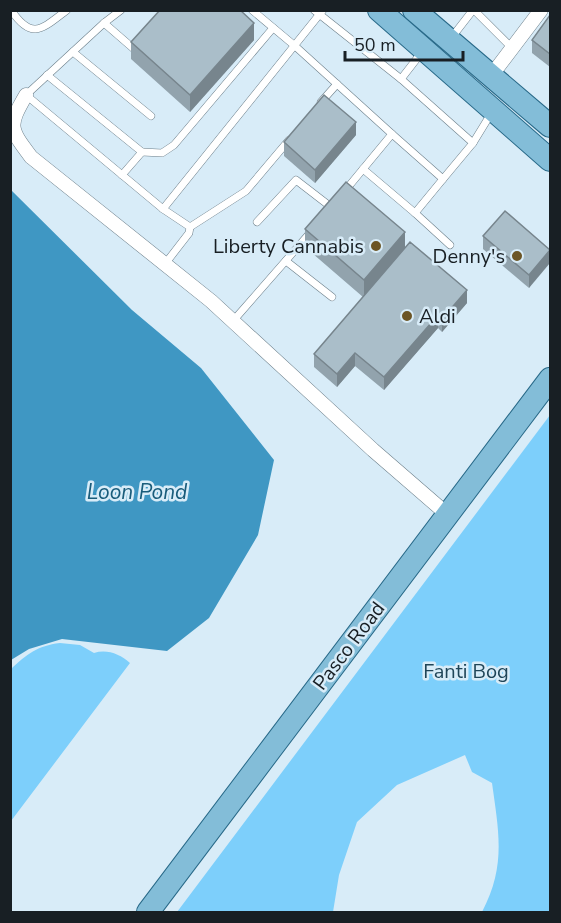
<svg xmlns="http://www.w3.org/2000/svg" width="561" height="923" font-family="'Nunito Sans',sans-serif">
<rect width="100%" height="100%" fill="#d8ecf8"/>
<g fill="#7dcffb">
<path d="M550 415V912H482C506 866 499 833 492 783L472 772 465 755 397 785 357 822 339 875 333 912H177Z"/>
<path d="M60 643 80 645 94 653C107 649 120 654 130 663L11 821V669C27 654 37 646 60 643Z"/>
</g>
<polygon fill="#3f97c3" points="10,189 132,310 201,368 274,460 258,535 209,618 167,651 62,639 29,649 11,660"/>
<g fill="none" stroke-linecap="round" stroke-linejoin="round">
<g stroke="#6c7f8a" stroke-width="8">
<g id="service">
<path d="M11 10C32 41 42 29 67 10"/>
<polyline points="121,10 104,23 26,95 163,209 323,10"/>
<polyline points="252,10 295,46 392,134"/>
<polyline points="314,10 401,79"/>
<polyline points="474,10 512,48"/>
<polyline points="104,23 134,49"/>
<polyline points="452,37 473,10"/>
<polyline points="73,52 151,116"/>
<polyline points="47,75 142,152 122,175"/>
<polyline points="321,102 337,84"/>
<polyline points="473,143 492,112"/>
<polyline points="142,152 162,153 174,145 273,28"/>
<polyline points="363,169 415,213"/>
<polyline points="443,179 415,213 450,245"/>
<polyline points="344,192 392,134 443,179 473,143 401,79 422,52"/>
<polyline points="163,209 190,227 189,233 165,264"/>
<polyline points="257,222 296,180 331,207"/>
<polyline points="190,227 246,191 289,140"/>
<polyline points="286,261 332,297"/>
<polyline points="233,321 310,233"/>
</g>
</g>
<g stroke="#6c7f8a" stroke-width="15">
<g id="minor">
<polyline points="491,76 541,10"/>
<path d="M26 95C8 126 9 128 31 157L211 301 373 450 448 515"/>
</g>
</g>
<g stroke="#286988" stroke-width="24">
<g id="primary">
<polyline points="379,10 550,160"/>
<polyline points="414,10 550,126"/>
<polyline points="148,912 550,379"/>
</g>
</g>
<use href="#service" stroke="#fff" stroke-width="7"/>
<use href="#minor" stroke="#fff" stroke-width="14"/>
<use href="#primary" stroke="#83bdd8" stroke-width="22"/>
</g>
<g fill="#92a3ad">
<polygon points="550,15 550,67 532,53 532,40"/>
<polygon points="254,40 190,112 131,59 131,42"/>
<polygon points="356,135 315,183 284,156 284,142"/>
<polygon points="305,229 405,249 467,303 442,332 438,328 384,390 355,366 337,387 314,367 314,354 363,297 305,247"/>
<polygon points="483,236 550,250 529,288 483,249"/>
</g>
<g fill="#77858d">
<polygon points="254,23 254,40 190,112 190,95"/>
<polygon points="356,122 356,135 315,183 315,170"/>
<polygon points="405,232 405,249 364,297 364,280"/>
<polygon points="550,250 550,263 529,288 529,275"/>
<polygon points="467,290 467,303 442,332 442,319"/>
<polygon points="438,315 438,328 384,390 384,377"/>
<polygon points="355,353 355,366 337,387 337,374"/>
</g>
<g fill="#aabec9" stroke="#77858d" stroke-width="1.5">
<polygon points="160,10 240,10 254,23 190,95 131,42"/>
<polygon points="550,15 550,54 532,40"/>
<polygon points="324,95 356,122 315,170 284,142"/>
<polygon points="346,182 405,232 364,280 305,229"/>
<polygon points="505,211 550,250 529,275 483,236"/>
<polygon points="410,242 467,290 442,319 438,315 384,377 355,353 337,374 314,354"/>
</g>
<g fill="#6c5525" stroke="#d8ecf8" stroke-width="2">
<circle cx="376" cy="246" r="6"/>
<circle cx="517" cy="256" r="6"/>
<circle cx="407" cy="316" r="6"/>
</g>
<g text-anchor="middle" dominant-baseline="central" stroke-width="5" stroke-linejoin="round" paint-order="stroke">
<g font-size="20" fill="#181f24" stroke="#d8ecf8" text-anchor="end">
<text x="364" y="246">Liberty Cannabis</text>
<text x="505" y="256">Denny's</text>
<text x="419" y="316" text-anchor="start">Aldi</text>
</g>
<g font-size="20" fill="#181f24" stroke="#d8ecf8">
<text transform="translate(349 646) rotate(-53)">Pasco Road</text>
</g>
<g font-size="20" fill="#1f4558" stroke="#d8ecf8">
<text x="466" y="671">Fanti Bog</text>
</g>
<g font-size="21" font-style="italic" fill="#195c7b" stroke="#d8ecf8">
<text x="137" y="492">Loon Pond</text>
</g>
</g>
<rect width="561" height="923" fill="none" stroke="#181f24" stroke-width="24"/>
<path d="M345 51v9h118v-9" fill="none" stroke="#181f24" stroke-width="3"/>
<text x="354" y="51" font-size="18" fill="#181f24" stroke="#d8ecf8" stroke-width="4.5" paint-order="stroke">50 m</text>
</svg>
